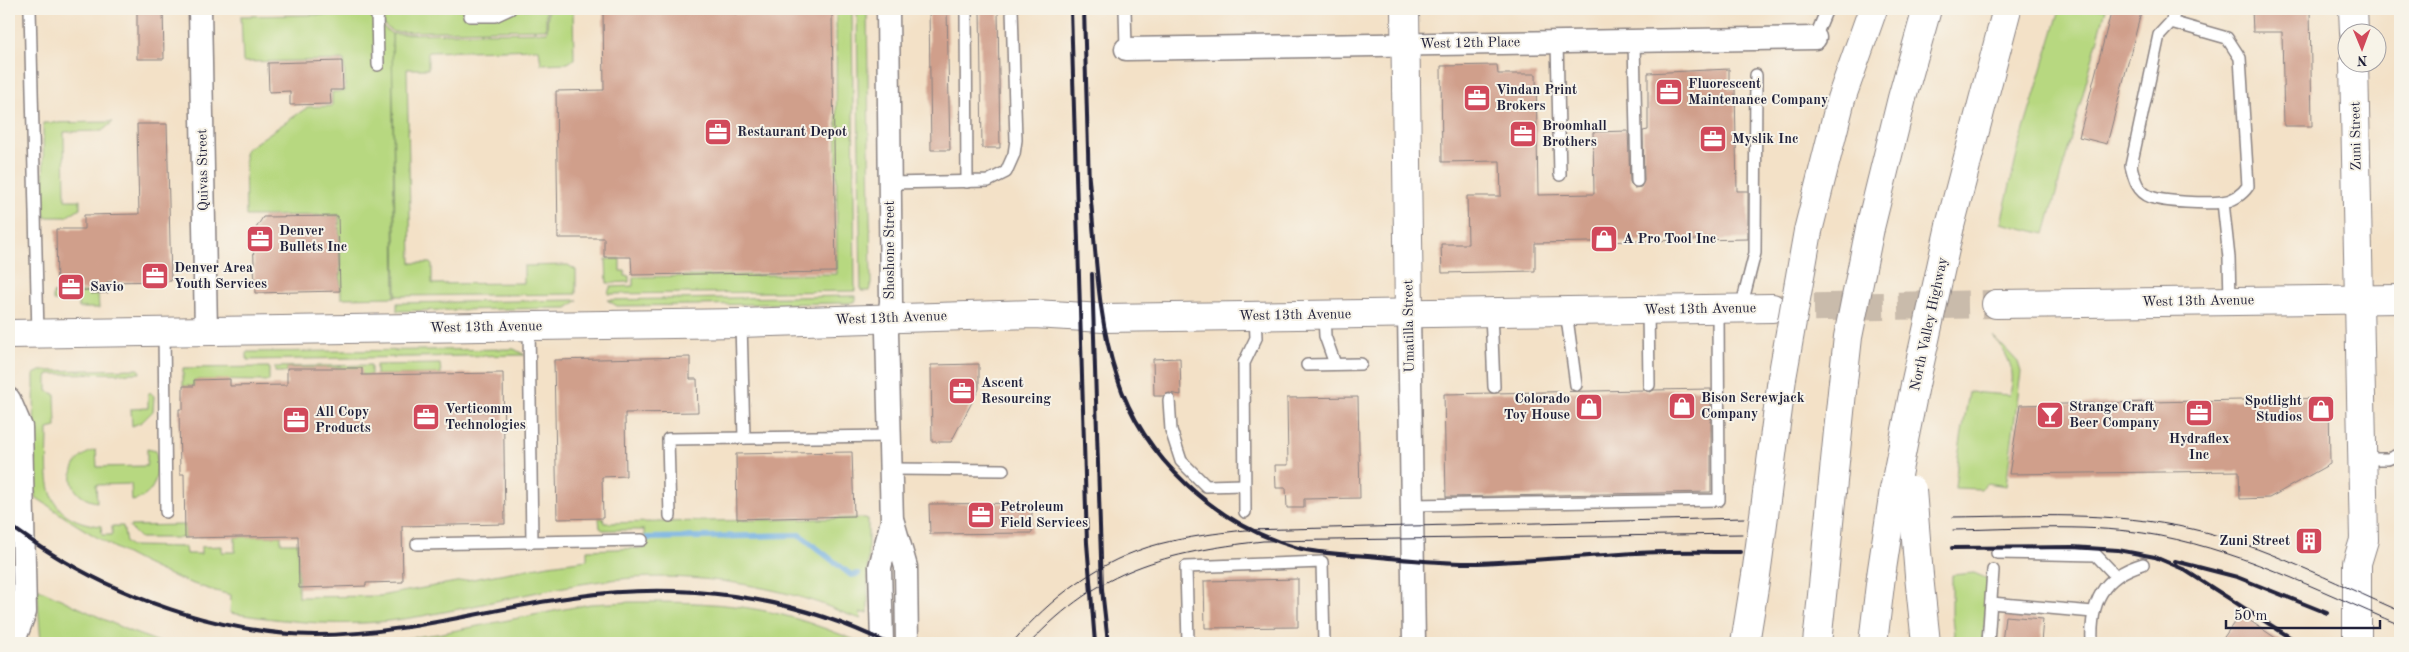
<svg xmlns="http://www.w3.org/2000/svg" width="2409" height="652" font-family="'Old Standard TT',serif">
<rect width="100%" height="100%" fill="#f7f3e8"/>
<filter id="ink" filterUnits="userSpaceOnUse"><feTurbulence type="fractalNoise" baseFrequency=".02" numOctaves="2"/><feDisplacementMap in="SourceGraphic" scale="10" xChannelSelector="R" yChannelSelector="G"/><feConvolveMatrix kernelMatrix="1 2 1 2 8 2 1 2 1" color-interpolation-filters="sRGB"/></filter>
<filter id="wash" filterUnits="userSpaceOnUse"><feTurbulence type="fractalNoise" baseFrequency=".0096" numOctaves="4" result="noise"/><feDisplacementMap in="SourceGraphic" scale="20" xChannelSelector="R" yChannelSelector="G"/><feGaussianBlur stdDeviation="1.12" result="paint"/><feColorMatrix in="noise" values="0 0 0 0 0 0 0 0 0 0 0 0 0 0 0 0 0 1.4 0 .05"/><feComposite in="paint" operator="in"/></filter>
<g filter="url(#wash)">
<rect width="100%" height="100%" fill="#f3e1c7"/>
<g fill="#b7d880" stroke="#6c7d5e">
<polygon points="384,9 546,9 546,29 393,32 384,25"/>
<polygon points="548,9 573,9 574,59 568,63 541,64 539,49 428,52 428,69 407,69 411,263 430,263 432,265 432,284 524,283 524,266 568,265 576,270 576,294 396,296 392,34 547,32"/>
<polygon points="836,9 852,9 855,291 608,294 610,287 633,286 633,277 837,274"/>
<polygon points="857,9 867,9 871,283 869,291 861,291"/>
<polygon points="2060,9 2106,9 2045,234 2001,223 2019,146"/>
<polygon points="366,14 392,34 395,297 341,298 339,215 246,216 245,150 308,107 332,106 332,92 345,91 344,60 243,62 241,16"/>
<polygon points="113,122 102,131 64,132 65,200 80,200 80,208 66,217 44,217 43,123"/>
<polygon points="606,259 620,259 620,271 625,271 625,276 629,276 629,282 607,283"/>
<polygon points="89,292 90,294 98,294 99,308 79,308 78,301 53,301 53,293"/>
<polygon points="856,296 856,301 849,303 617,306 607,300"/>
<polygon points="578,300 567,308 397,311 397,303"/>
<path d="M1993 336 2018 362 2021 372 2006 486 1987 483 1981 489 1955 488 1958 456 1969 392 2009 395C2018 371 2007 354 1993 336Z"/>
<polygon points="514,349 525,355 247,360 247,352"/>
<polygon points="440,364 441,374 376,375 376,365"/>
<polygon points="371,365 371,375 362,375 361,368 287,368 287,372 275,372 275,367"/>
<polygon points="269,367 269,381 194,380 194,386 183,386 183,368"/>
<path d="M139 369 140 373 49 374 47 377V391L55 394 56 427 48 429C48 476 38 519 101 526L102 535H112V526H123L126 542 131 546 185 547 186 554H201V547L222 546V552H235V537L281 536V543H298V597L380 596 549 565 587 560V550L645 548 644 530H603L600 528 599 518H603L604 523 865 518 868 519V613H860L861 619C847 615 835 609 822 604 772 587 718 578 665 577 571 576 481 610 388 621 335 627 283 621 230 613L231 595C175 582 126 556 77 525 63 517 50 506 35 497L34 374 40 371Z"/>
<polygon points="150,392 154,396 153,411 142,422 132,426 131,409 148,408 148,394"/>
<path d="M147 449 156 451C160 472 156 497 132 501L131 484 96 485 97 502C63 497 64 458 96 450L97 467 147 466Z"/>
<polygon points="185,525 185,538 140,538 130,528 130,526"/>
<polygon points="1974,573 1988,579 1983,643 1955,643 1952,617 1952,575"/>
<polygon points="37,588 129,631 162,643 41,643"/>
<path d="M631 602C684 602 738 602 790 617 815 624 839 634 863 643H374L437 634 590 604Z"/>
</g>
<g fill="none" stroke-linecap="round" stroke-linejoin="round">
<polyline stroke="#6dade0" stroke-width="6" points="647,538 800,535 851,575 858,574"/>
</g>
<g id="blocks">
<g fill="#d09f8b">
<polygon points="137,9 163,9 164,59 137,59"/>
<polygon points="603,9 735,9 735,14 832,13 836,272 632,275 631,257 604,257 604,238 558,238 556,91 604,90"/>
<polygon points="929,9 947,9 950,150 931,150"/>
<polygon points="980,9 998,9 1000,148 982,148"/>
<polygon points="2112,9 2142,9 2107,144 2079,137"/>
<polygon points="2252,9 2310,9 2312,126 2284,126 2282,32 2253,32"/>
<polygon points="342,61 343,90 330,90 331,104 290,105 290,91 269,92 268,63"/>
<polygon points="1497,65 1498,74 1536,74 1538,195 1594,194 1593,132 1628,131 1630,182 1634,188 1641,187 1644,181 1643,131 1648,130 1648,73 1729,69 1729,89 1735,89 1737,191 1748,191 1748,239 1535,243 1535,271 1442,273 1441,244 1468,244 1467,196 1501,196 1500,161 1442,162 1441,66"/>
<polygon points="137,124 167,124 171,281 107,282 108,293 91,294 91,290 57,291 56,229 84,229 84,215 139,214"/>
<polygon points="338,216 340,291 255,293 253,233 263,217"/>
<polygon points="690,357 690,379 697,379 698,412 625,413 626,476 602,477 603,518 557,519 554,360"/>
<polygon points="1180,358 1181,395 1169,393 1163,396 1154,396 1153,359"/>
<polygon points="979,364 979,389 951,442 932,442 931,365"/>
<polygon points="287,368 362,368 362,375 503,373 505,524 402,526 403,582 366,583 366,586 299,588 298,536 185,538 184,474 180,474 179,409 183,409 183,386 194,386 194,380 230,379 230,386 287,385"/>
<polygon points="1711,389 1711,492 1446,497 1444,394 1644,390 1650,392 1654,390"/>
<polygon points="1358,397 1360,498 1304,499 1304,508 1287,508 1286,488 1276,488 1275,465 1288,465 1287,398"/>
<polygon points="2329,398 2330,464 2269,498 2240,499 2239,471 2009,474 2020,405"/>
<polygon points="852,452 854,516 737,519 736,454"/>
<polygon points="1032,503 1032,533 930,534 929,504"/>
<polygon points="1298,579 1298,627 1205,628 1204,581"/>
<polygon points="2240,614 2283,643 2220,643"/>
<polygon points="2005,616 2043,619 2041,643 2002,643"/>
</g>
</g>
</g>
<g filter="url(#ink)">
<use href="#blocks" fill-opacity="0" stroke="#8a8281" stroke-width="1"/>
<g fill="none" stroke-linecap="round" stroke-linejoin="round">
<polyline stroke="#c9bbab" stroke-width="28" stroke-dasharray="28 14" stroke-linecap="butt" points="1772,308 1996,304"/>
<g stroke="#8a8281" stroke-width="14">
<g id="service">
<polyline points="30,9 38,334"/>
<polyline points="377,9 378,65"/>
<polyline points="966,9 967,182"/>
<polyline points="1125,9 1126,49"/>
<polyline points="470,16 495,16 510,9"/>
<path d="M2171 22 2227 38 2240 58 2248 186C2242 195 2232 201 2222 202 2208 204 2163 202 2151 197 2137 192 2134 178 2131 166L2159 35 2171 22 2176 9"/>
<polyline points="1815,38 1827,9"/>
<polyline points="1634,41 1637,181"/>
<polyline points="1557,42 1560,175"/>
<polyline points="890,183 988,181 1006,172 1014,154 1016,140 1012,9"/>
<polyline points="2223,202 2229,258 2230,301"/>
<polyline points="1741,308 1755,253 1756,75"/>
<polyline points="1648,310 1649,385"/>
<polyline points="1566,311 1576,385"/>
<polyline points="1491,312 1494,387"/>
<polyline points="1324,315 1325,336 1335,364"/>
<polyline points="741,323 744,438"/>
<polyline points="529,326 532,542"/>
<polyline points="164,332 166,512"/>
<polyline points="1307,365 1361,364"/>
<polyline points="1169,400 1171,430 1181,461 1206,486 1244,485"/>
<polyline points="2362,459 2388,459 2400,454"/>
<polyline points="892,469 1003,470"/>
<polyline points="1412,505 1719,500 1718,309"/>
<polyline points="1245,512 1244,363 1256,338 1255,315"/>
<polyline points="670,516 668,439 891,436"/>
<polyline points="417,544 642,540"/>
<polyline points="1997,553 2096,555 2116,576"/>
<polyline points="1991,603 2093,612"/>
<polyline points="1188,643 1186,567 1322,562 1324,643"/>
<polyline points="1988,643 1993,570"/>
<path d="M2092 643C2090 603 2102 576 2143 564"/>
</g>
</g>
<g stroke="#8a8281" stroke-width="25">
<g id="minor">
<polyline points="200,9 206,331"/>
<polyline points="1126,49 1815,38"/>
<polyline points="1409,313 1414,643"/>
<polyline points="9,399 21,427 25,612 13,643"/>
<polyline points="893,522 906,567 907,643"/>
<polyline points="882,643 880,567 892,521 887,333 891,302 888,9"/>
</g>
</g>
<g stroke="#8a8281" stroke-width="30">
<g id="tertiary">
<polyline points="1405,9 1409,313"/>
<polyline points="2353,9 2354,32"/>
<polyline points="2354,62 2364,540 2357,563 2357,643"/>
<polyline points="1996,304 2400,299"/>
<polyline points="9,334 741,323 1034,314 1103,318 1772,308"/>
</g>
</g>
<g stroke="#8a8281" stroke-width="30">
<g id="motorway">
<polyline points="1950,226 2007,9"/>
<polyline points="1870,228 1902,98 1927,9"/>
<polyline points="1808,231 1841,99 1873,9"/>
<polyline points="1894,490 1915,385"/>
<polyline points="1832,491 1843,382"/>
<polyline points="1767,493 1782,378"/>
<polyline points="1919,576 1926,643"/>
<polyline points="1745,643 1756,575"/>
<polyline points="1817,643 1824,576"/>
<polyline points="1873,643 1881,576"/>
</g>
</g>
<use href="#service" stroke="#fff" stroke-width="11"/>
<use href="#minor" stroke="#fff" stroke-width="22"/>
<use href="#tertiary" stroke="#fff" stroke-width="28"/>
<use href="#motorway" stroke="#fff" stroke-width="28"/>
<g stroke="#22223b" stroke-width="1">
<path d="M1953 517C2033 516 2113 511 2192 529 2260 544 2335 583 2400 611"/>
<path d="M1953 530C2015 529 2081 524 2143 533 2234 547 2316 589 2400 625"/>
<path d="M1012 643C1050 598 1101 559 1159 544 1187 537 1217 533 1246 530L1744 518"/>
<path d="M1030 643C1100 568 1165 553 1263 541L1742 534"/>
</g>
<g stroke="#22223b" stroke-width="4">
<polyline points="1071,9 1087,543 1095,643"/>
<polyline points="1084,9 1089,186"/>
<path d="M1089 180C1096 245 1096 315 1117 377 1143 458 1216 525 1298 548 1323 555 1352 554 1379 557 1411 560 1445 564 1478 563 1531 561 1583 556 1636 553 1671 551 1706 552 1740 552"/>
<polyline points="1092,274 1102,589 1108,643"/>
<path d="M9 525C26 537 44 550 62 560 137 604 228 634 315 635 404 635 487 609 573 597 680 581 790 595 887 643"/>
<polyline points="1952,548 2072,547 2118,550 2155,557 2183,569 2299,643"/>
<polyline points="2175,561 2237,577 2327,613"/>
</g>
<g stroke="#8a8281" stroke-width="30" stroke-linecap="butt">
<g id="motorway-bridge">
<polyline points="1782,378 1808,231"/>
<polyline points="1843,382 1848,337 1870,228"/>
<polyline points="1915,385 1950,226"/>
<polyline points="1912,490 1919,576"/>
<polyline points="1756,575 1767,493"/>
<polyline points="1824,576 1832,491"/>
<polyline points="1881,576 1894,490"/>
</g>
</g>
<use href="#motorway-bridge" stroke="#fff" stroke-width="28"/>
</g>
</g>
<defs>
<g id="office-square" transform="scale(1.4375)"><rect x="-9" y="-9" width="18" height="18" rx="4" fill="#d1495b" stroke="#f7f3e8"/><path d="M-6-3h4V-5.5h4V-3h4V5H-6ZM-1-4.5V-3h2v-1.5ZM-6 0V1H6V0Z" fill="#fff"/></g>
<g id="shop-square" transform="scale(1.4375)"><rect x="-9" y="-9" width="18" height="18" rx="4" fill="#d1495b" stroke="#f7f3e8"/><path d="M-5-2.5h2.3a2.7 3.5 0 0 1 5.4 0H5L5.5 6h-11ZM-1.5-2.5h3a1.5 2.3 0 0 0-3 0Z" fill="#fff"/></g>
<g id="bar-square" transform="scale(1.4375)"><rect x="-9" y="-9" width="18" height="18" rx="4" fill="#d1495b" stroke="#f7f3e8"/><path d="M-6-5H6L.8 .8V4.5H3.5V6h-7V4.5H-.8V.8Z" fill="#fff"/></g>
<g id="building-square" transform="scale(1.4375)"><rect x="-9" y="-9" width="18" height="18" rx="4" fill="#d1495b" stroke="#f7f3e8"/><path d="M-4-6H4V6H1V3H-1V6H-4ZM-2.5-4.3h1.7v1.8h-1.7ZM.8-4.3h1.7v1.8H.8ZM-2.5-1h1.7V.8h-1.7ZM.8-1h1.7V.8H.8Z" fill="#fff"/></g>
</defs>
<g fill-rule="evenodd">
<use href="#office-square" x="1669" y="92"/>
<use href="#office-square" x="1477" y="98"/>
<use href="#office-square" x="718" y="132"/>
<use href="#office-square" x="1523" y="134"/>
<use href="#office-square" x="1713" y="139"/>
<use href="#office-square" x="260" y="239"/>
<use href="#shop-square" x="1604" y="239"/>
<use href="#office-square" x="155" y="276"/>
<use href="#office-square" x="71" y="287"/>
<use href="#office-square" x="962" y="391"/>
<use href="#shop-square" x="1682" y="406"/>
<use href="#shop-square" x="1589" y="407"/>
<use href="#shop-square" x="2321" y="409"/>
<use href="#office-square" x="2199" y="413"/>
<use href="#bar-square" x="2050" y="415"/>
<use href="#office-square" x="426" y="417"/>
<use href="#office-square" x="296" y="420"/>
<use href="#office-square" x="981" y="515"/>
<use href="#building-square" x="2309" y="541"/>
</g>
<g text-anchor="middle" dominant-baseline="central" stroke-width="4" stroke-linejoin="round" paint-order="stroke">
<g font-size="14" fill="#22223b" stroke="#f7f3e8">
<text transform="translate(1470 43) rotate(-1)">West 12th Place</text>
<text transform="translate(2356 136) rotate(-91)">Zuni Street</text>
<text transform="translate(203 170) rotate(-91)">Quivas Street</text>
<text transform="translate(890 250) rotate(-90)">Shoshone Street</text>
<text transform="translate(2198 301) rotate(-1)">West 13th Avenue</text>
<text transform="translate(1700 309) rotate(-1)">West 13th Avenue</text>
<text transform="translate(1295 315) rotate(-1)">West 13th Avenue</text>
<text transform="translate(891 318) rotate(-2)">West 13th Avenue</text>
<text transform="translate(1929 324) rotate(-78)">North Valley Highway</text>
<text transform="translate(1409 326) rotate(-91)">Umatilla Street</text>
<text transform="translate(486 327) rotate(-1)">West 13th Avenue</text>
</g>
<g font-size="14" font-weight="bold" fill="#22223b" stroke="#f7f3e8" text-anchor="start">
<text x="1688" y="84">Fluorescent<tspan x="1688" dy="16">Maintenance Company</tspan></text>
<text x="1496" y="90">Vindan Print<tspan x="1496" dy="16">Brokers</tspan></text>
<text x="1542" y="126">Broomhall<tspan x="1542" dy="16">Brothers</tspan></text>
<text x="737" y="132">Restaurant Depot</text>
<text x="1732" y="139">Myslik Inc</text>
<text x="279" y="231">Denver<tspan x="279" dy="16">Bullets Inc</tspan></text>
<text x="1623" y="239">A Pro Tool Inc</text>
<text x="174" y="268">Denver Area<tspan x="174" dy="16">Youth Services</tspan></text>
<text x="90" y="287">Savio</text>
<text x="981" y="383">Ascent<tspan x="981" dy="16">Resourcing</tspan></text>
<text x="1701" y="398">Bison Screwjack<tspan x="1701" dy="16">Company</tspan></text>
<text x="1570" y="399" text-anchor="end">Colorado<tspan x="1570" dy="16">Toy House</tspan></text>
<text x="2302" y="401" text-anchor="end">Spotlight<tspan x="2302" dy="16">Studios</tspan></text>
<text x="2069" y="407">Strange Craft<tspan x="2069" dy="16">Beer Company</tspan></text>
<text x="445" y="409">Verticomm<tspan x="445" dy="16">Technologies</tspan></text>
<text x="315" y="412">All Copy<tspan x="315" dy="16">Products</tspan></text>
<text x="2199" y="439" text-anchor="middle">Hydraflex<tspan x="2199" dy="16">Inc</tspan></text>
<text x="1000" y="507">Petroleum<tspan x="1000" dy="16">Field Services</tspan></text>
<text x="2290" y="541" text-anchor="end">Zuni Street</text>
</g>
</g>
<rect width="2409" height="652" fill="none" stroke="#f7f3e8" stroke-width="30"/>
<g transform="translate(2362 48) rotate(179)"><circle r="24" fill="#f7f3e8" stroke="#a29fa3"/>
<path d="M0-4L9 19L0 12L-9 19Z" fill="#d1495b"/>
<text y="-8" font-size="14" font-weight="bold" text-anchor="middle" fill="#22223b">N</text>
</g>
<path d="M2226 620v8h154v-8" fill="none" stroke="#22223b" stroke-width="2.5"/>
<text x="2234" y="620" font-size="15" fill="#22223b" stroke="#f7f3e8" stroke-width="4" paint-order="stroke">50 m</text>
</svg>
